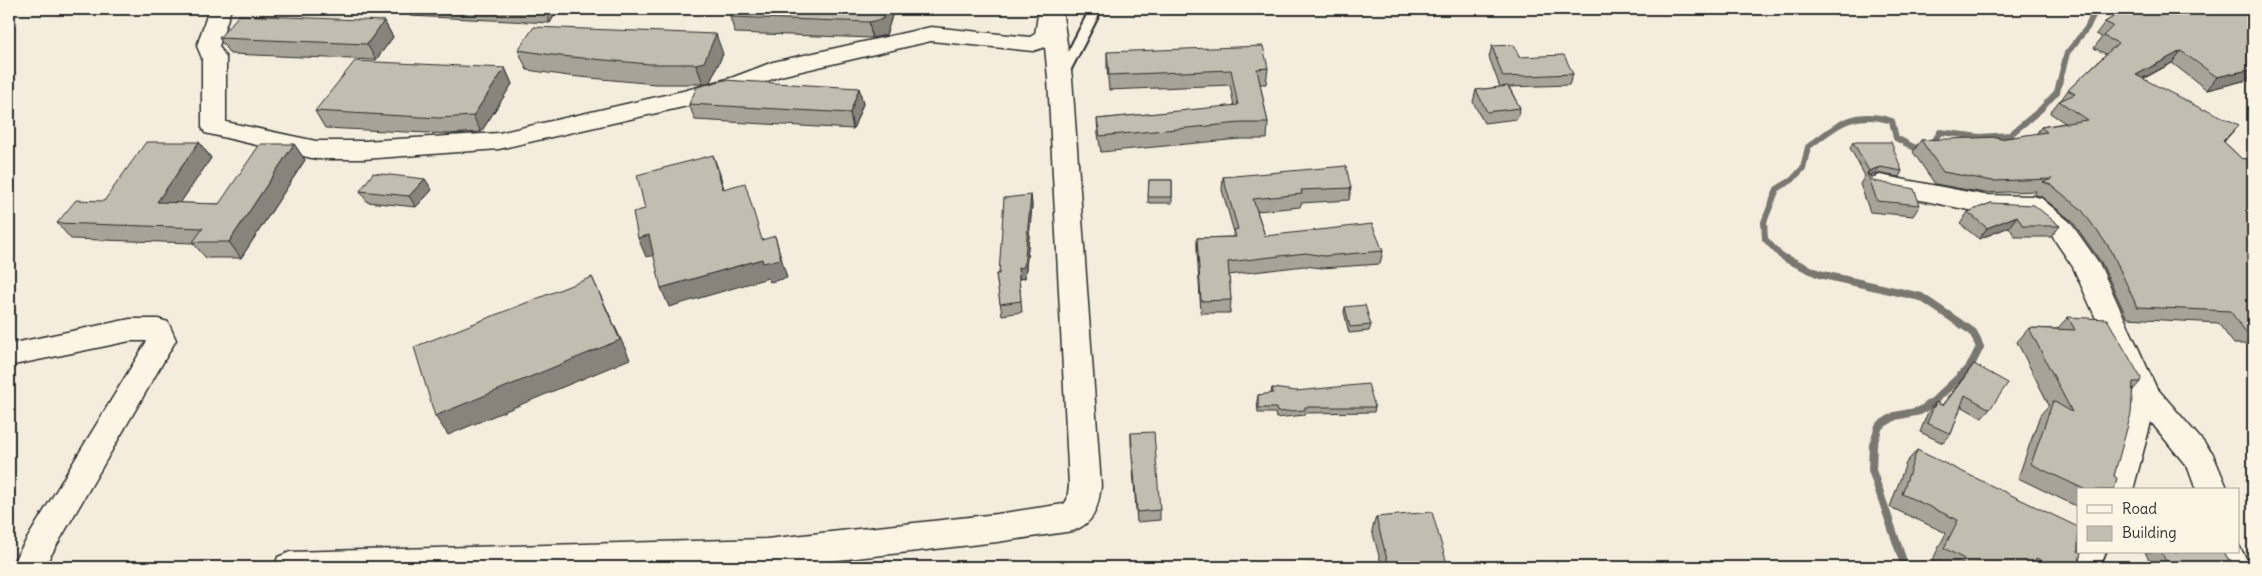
<svg xmlns="http://www.w3.org/2000/svg" width="2262" height="576" font-family="Delius,sans-serif">
<rect width="100%" height="100%" fill="#f4edde"/>
<filter id="ink" filterUnits="userSpaceOnUse"><feTurbulence type="fractalNoise" baseFrequency=".02" numOctaves="2"/><feDisplacementMap in="SourceGraphic" scale="10" xChannelSelector="R" yChannelSelector="G"/><feConvolveMatrix kernelMatrix="1 2 1 2 8 2 1 2 1" color-interpolation-filters="sRGB"/></filter>
<g filter="url(#ink)">
<g fill="none" stroke-linecap="round" stroke-linejoin="round">
<path stroke="#7a7771" stroke-width="6" d="M1789 260 1781 256 1765 239 1764 222 1777 189 1792 180 1803 168 1808 147C1837 125 1854 109 1892 121L1896 138 1915 148 1935 140 1940 132 1980 137 2010 135 2040 110 2057 92 2067 53 2087 28 2096 9"/>
<polyline stroke="#7a7771" stroke-width="8" points="1787,259 1819,274 1921,297 1973,332 1980,347 1970,367 1934,401 1920,411 1895,416 1879,426 1873,445 1872,470 1905,567"/>
<g stroke="#2b2b2b" stroke-width="4">
<polygon id="service" points="1090,9 1102,9 1068,75 1062,79 1058,78 1056,75"/>
</g>
<g stroke="#2b2b2b" stroke-width="3">
<g id="minor">
<path d="M209 9H231L219 46 226 58V122L316 141H364L499 133 683 91 731 78 773 62 931 27 1030 37 1035 34 1039 9H1062L1072 78 1101 486C1098 507 1095 523 1073 531L997 542 777 567H274L278 557 290 552 766 539 997 514 1064 504 1067 500 1069 486 1048 78 1045 47 1033 51 931 41 780 76 747 89 683 107 499 149 364 159H316L205 133 202 127V58L197 46Z"/>
<polygon points="1880,175 1984,195 2032,196 2041,198 2070,222 2099,263 2156,387 2212,452 2228,490 2196,490 2188,468 2151,422 2133,490 2101,490 2129,393 2073,267 2052,236 2026,214 1984,213 1871,190 1867,184 1871,178"/>
<polygon points="130,319 158,319 168,322 176,340 44,567 10,567 147,341 130,341 9,366 9,344"/>
<polygon points="2078,542 2078,552 2106,552 2100,567 2068,567"/>
<polygon points="2238,544 2251,567 2217,567 2209,552 2238,552"/>
</g>
</g>
<use href="#service" fill="#fcf5e5" fill-rule="evenodd"/>
<use href="#minor" fill="#fcf5e5" fill-rule="evenodd"/>
</g>
<g fill="#a7a398" stroke="#2b2b2b">
<polygon points="406,9 558,9 550,23 410,16"/>
<polygon points="734,9 890,9 892,16 886,35 872,38 735,33 730,17"/>
<polygon points="2119,9 2253,9 2253,84 2247,80 2207,90 2172,63 2143,79 2228,137 2224,142 2242,159 2253,159 2253,344 2234,344 2218,323 2127,318 2101,262 2072,221 2042,197 2034,194 2036,191 1984,193 1935,184 1913,152 1921,140 1999,139 2036,134 2041,127 2065,123 2050,113 2059,101 2061,100 2068,90 2106,54 2094,48 2102,37 2096,34 2105,22 2117,15 2116,14"/>
<polygon points="384,21 393,37 376,60 230,54 219,38"/>
<polygon points="1492,46 1519,57 1573,74 1569,85 1509,87 1520,108 1517,119 1484,123 1473,102 1476,90 1500,87 1489,57"/>
<polygon points="518,50 723,54 710,82 703,84 656,84 569,76 527,70"/>
<polygon points="1107,52 1268,68 1266,84 1260,84 1268,123 1267,139 1240,139 1101,152 1098,134 1097,119 1234,106 1230,85 1109,90 1107,68"/>
<polygon points="505,68 512,84 481,132 448,134 325,128 315,111"/>
<polygon points="859,88 863,104 853,129 695,120 689,104"/>
<polygon points="199,142 211,158 180,203 219,204 294,144 305,160 241,258 206,258 193,243 71,239 57,223 104,201"/>
<polygon points="1853,142 1902,171 1899,177 1876,173 1869,176 1874,181 1920,205 1913,216 1870,212 1860,184 1865,176 1850,148"/>
<polygon points="1223,177 1351,188 1349,200 1301,203 1300,207 1257,211 1265,236 1383,251 1380,264 1322,268 1304,266 1229,275 1231,300 1230,313 1201,313 1197,251 1197,238 1233,237 1234,232 1222,190"/>
<polygon points="425,179 432,190 416,207 367,202 360,191"/>
<polygon points="1149,180 1172,180 1172,203 1148,203"/>
<polygon points="1031,195 1032,206 1025,278 1019,279 1022,312 1002,315 996,274 999,274"/>
<polygon points="1991,203 2060,226 2051,237 2015,237 2009,227 1979,239 1960,224 1968,212"/>
<polygon points="1345,307 1371,325 1369,331 1349,333 1344,312"/>
<polygon points="2068,317 2140,382 2133,390 2114,476 2114,490 2078,490 2078,507 2018,478 2040,415 2049,405 2017,342 2029,328 2057,329"/>
<polygon points="1974,364 1990,409 1982,418 1961,406 1951,434 1943,443 1920,432 1928,412 1936,402 1942,405"/>
<polygon points="1272,388 1375,407 1374,412 1305,413 1305,415 1276,418 1275,413 1258,413 1257,401 1258,395 1271,394"/>
<polygon points="1131,433 1160,510 1160,520 1137,522 1131,443"/>
<polygon points="1917,450 2078,567 1944,567 1932,561 1946,533 1890,507 1906,463"/>
<polygon points="1376,517 1448,567 1382,567 1372,530"/>
<polygon points="2145,552 2224,552 2228,559 2235,567 2121,567 2123,566 2152,566"/>
</g>
<g fill="#88847c" stroke="#2b2b2b">
<polygon points="544,9 558,9 550,23"/>
<polygon points="886,9 890,9 892,16 886,35 872,38 869,22"/>
<polygon points="384,21 393,37 376,60 367,44"/>
<polygon points="716,34 723,54 710,82 703,84 696,64"/>
<polygon points="2181,51 2172,63 2126,87 2136,75"/>
<polygon points="505,68 512,84 481,132 473,116"/>
<polygon points="2253,69 2253,72 2247,80 2207,90 2217,77"/>
<polygon points="859,88 863,104 853,129 850,113"/>
<polygon points="2239,125 2228,137 2213,153 2223,141"/>
<polygon points="199,142 211,158 170,218 157,202"/>
<polygon points="294,144 305,160 241,258 229,242"/>
<polygon points="713,155 720,174 729,208 723,189"/>
<polygon points="1880,167 1876,173 1868,176 1867,174 1869,171"/>
<polygon points="425,179 432,190 416,207 409,196"/>
<polygon points="1031,195 1032,206 1025,278 1019,279 1018,268"/>
<polygon points="2017,216 2009,227 1979,239 1987,228"/>
<polygon points="649,235 657,255 646,257 638,238"/>
<polygon points="775,236 787,278 770,282 768,278 669,307 661,288 762,259"/>
<polygon points="592,277 630,359 448,435 435,416"/>
</g>
<g fill="#c2bdb1" stroke="#2b2b2b">
<polygon points="734,9 886,9 883,19 869,22 730,17"/>
<polygon points="2126,9 2253,9 2253,69 2217,77 2181,51 2136,75 2204,110 2206,109 2239,125 2223,141 2242,159 2252,158 2253,159 2253,332 2246,332 2230,311 2137,307 2111,250 2081,209 2051,185 2043,182 2052,179 1993,181 1943,172 1921,140 1998,137 1999,139 2047,132 2041,127 2087,120 2059,101 2075,94 2068,90 2118,43 2103,36 2113,26 2105,22"/>
<polygon points="239,15 384,21 367,44 219,38"/>
<polygon points="534,27 716,34 704,62 696,64 649,64 560,56 518,50"/>
<polygon points="1514,45 1519,57 1564,55 1573,74 1503,77 1492,46"/>
<polygon points="1263,46 1268,68 1257,69 1268,123 1241,123 1100,136 1097,119 1238,105 1231,70 1109,75 1107,52"/>
<polygon points="355,61 505,68 473,116 439,118 315,111"/>
<polygon points="724,80 859,88 850,113 689,104 697,87"/>
<polygon points="1508,86 1520,108 1487,112 1476,90"/>
<polygon points="146,142 199,142 157,202 219,204 260,144 294,144 229,242 193,242 203,228 57,223 76,200 104,201"/>
<polygon points="1853,142 1891,142 1902,171 1880,167 1869,171"/>
<polygon points="713,155 723,189 745,183 762,240 775,236 781,259 763,263 762,259 661,288 649,235 638,238 633,212 645,209 637,175"/>
<polygon points="1346,166 1351,188 1301,190 1302,194 1253,199 1265,236 1372,224 1383,251 1324,256 1306,253 1228,262 1231,300 1201,301 1197,238 1236,237 1234,230 1238,229 1223,177"/>
<polygon points="1867,172 1874,181 1914,189 1920,205 1877,201"/>
<polygon points="373,173 425,179 409,196 360,191"/>
<polygon points="1149,180 1172,180 1172,197 1148,197"/>
<polygon points="1031,195 1024,267 1018,268 1021,301 1000,304 996,274 999,274 1004,198"/>
<polygon points="1991,203 2034,205 2060,226 2023,226 2017,216 1987,228 1968,212"/>
<polygon points="592,277 620,340 435,416 414,347"/>
<polygon points="1365,305 1371,325 1350,327 1345,307"/>
<polygon points="2068,317 2107,319 2141,378 2140,382 2133,382 2131,414 2114,476 2117,478 2114,490 2086,490 2031,464 2053,401 2072,412 2029,328 2075,330"/>
<polygon points="1974,364 2008,383 1990,409 1965,395 1951,434 1927,423 1936,402 1943,406"/>
<polygon points="1368,384 1375,407 1305,407 1305,410 1277,412 1276,408 1258,408 1258,395 1273,393 1272,388 1296,391"/>
<polygon points="1154,432 1160,510 1137,512 1131,433"/>
<polygon points="1917,450 2078,527 2078,552 2081,552 2078,567 2054,567 2036,558 2033,567 1961,567 1964,559 1944,548 1958,520 1902,494"/>
<polygon points="1432,512 1448,567 1389,567 1376,517"/>
<polygon points="2161,552 2224,552 2228,559 2231,560 2235,567 2123,567 2123,566 2169,566"/>
<polygon points="1319,563 1320,567 1224,567 1276,564 1276,567"/>
</g>
</g>
<rect width="2262" height="576" fill="none" stroke="#fcf5e5" stroke-width="30"/>
<rect x="15" y="15" width="2232" height="546" fill="none" stroke="#2b2b2b" stroke-width="2" filter="url(#ink)"/>
<rect x="2077" y="488" width="162" height="65" fill="#fcf5e5" stroke="#a8a49b"/>
<rect x="2087" y="505" width="25" height="8" fill="#fcf5e5" stroke="#a8a49b"/>
<text x="2122" y="514" font-size="15" fill="#2b2b2b">Road</text>
<rect x="2087" y="526" width="25" height="15" fill="#c2bdb1" stroke="#a8a49b"/>
<text x="2122" y="538" font-size="15" fill="#2b2b2b">Building</text>
</svg>
